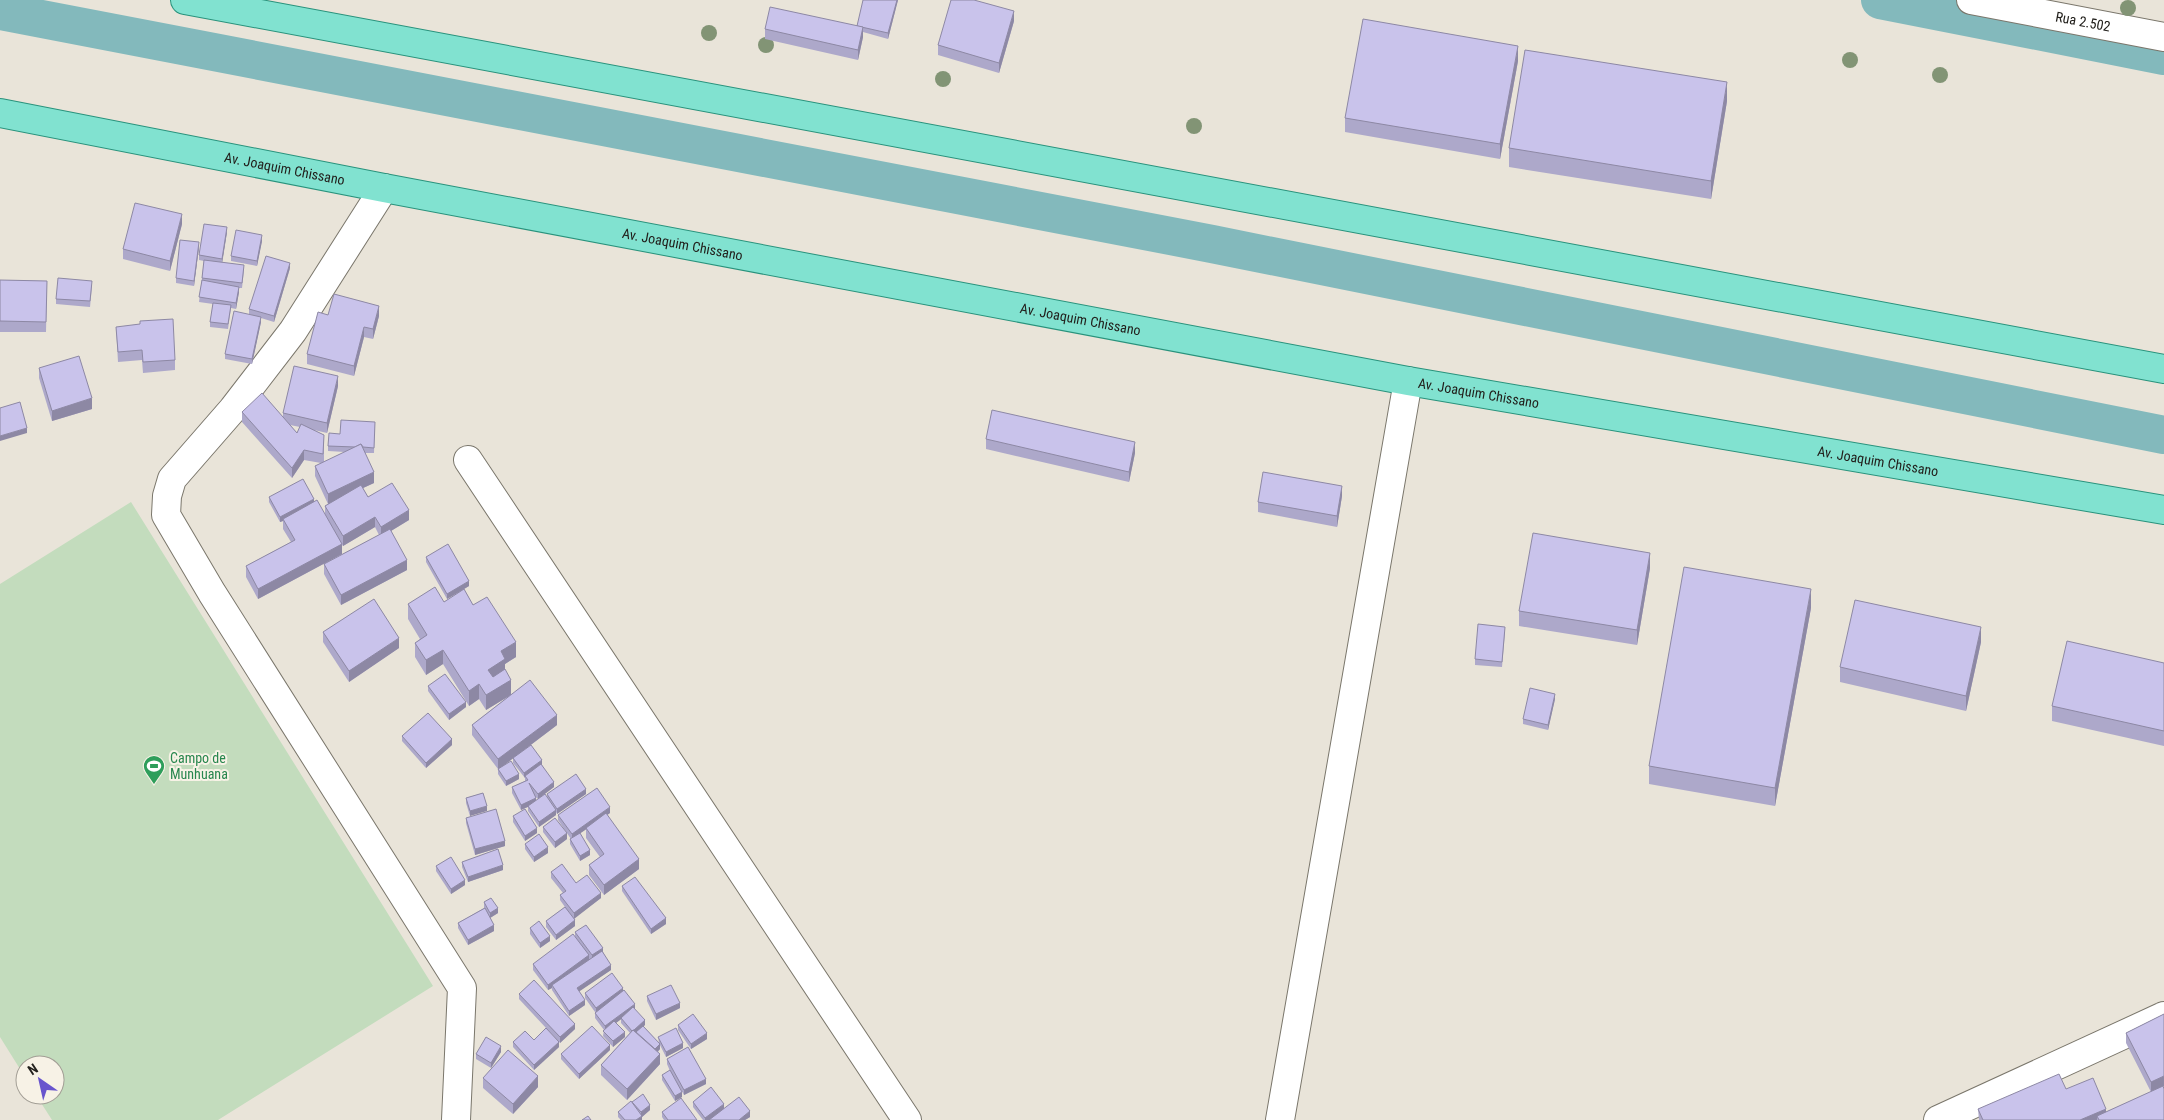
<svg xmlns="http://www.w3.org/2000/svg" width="2164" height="1120" font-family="'Roboto Condensed',sans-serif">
<rect width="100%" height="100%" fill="#e9e4d9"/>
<polygon fill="#c3dcbd" points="131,502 433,986 218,1120 52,1120 36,1095 55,1095 55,1065 25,1065 25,1077 0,1037 0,584"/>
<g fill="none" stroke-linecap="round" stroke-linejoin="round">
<g stroke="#83b9bc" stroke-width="38">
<polyline points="1880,0 2164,56"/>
<polyline points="0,11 1212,244 2164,435"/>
</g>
<g stroke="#7a766b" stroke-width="30">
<g id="minor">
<path id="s1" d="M1971 0 2164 37"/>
<polyline points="384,188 293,331 233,409 172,479 167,496 166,515 212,593 462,988 456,1120"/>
<polyline points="468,460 907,1120"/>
<polyline points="1280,1120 1408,381"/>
<polyline points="1938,1120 2164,1016"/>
</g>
</g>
<g stroke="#29927c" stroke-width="30">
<g id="major">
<polyline points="185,0 2164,369"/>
<path id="s2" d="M0 113 384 188 1408 381 2164 510"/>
</g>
</g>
<use href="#minor" stroke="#fff" stroke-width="28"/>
<use href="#major" stroke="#81e2d0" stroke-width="28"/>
</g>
<g fill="#829475">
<circle cx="2128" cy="8" r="8"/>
<circle cx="709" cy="33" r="8"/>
<circle cx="766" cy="45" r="8"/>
<circle cx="1850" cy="60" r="8"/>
<circle cx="1940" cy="75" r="8"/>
<circle cx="943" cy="79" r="8"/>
<circle cx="1194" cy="126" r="8"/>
</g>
<g fill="#ada8ca" fill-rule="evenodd">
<polygon points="898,0 888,39 863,32 863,37 858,60 765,39 765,29 857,26"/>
<polygon points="1014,21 999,73 938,55 938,45"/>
<polygon points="1518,61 1500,159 1345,132 1345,118"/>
<polygon points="1727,101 1711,199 1509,167 1509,148"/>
<polygon points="182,224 170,271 123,259 123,249"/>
<polygon points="227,232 222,262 244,270 242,288 239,288 239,292 236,309 231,308 228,329 210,327 210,322 213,304 199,302 204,261 199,260 199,255"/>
<polygon points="262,241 257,266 231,261 231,256"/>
<polygon points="199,247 194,286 176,283 176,278"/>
<polygon points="290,268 274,322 261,318 261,322 252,364 225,359 225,354 255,316 249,314 249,309"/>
<polygon points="0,280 47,281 46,332 0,332"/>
<polygon points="92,286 90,307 56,304 56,299"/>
<polygon points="328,315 379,316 373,339 364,337 354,376 307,364 307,354"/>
<polygon points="116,327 175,360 175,370 143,373 142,360 118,362"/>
<polygon points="39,368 92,409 52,421 39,378"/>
<path d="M338 386 327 433 314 430 324 435V462L345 452 328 451V446L340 434 375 422 374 453H365L374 483 363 488 368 497 409 520 391 531 407 570 341 605 324 574V564L379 535 375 527 343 546 342 545V554L258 599 246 577V566L291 542 283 529V521L280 522 269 502V497L314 502 325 514V506L328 504 315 476V466L321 463 304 460 292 478 242 422V412L283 417V413ZM290 425 300 427 297 433Z"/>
<polygon points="986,439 1135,453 1129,482 986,449"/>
<polygon points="1342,496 1337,527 1258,512 1258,502"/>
<polygon points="426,557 469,586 464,589 473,605 516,657 505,664 505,670 511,694 557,725 520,753 542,765 554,787 538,799 536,797 536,800 547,798 547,794 586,794 557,814 556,812 556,815 539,827 528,811 528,807 521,810 512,793 512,787 525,781 525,778 513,763 513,758 504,765 519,779 506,786 498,774 498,769 472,735 472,725 509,696 486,710 479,699 469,706 443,664 426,675 415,657 415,643 420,639 408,619 408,604 444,602 461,591 447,599 426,562"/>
<polygon points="1650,568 1637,645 1519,626 1519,611"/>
<polygon points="1811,608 1775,806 1649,784 1649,766"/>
<polygon points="323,632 399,648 349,682 323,642"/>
<polygon points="1505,632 1502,667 1475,665 1475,659"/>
<polygon points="1981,642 1966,711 1840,682 1840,667"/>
<polygon points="2164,663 2164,746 2052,721 2052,706"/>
<polygon points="428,686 466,707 449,720 428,691"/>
<polygon points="1555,699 1548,730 1523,724 1523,719"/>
<polygon points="402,736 452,745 426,768 402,741"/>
<polygon points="483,793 470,816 466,803 466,798"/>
<polygon points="610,813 607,815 639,869 604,895 589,875 589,865 600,857 586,838 586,829 580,833 590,855 580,861 570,844 570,839 571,839 558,820 558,815"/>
<polygon points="513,816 537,833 525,841 513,822"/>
<polygon points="466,818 505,846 475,855 466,823"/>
<polygon points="543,827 567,839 555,848 543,832"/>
<polygon points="525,844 548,853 534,862 525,849"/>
<polygon points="462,862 503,870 468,882 462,867"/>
<polygon points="436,866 465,885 451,894 436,871"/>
<polygon points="551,872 576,883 601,898 574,918 575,926 556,940 546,927 546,921 565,907 560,900 560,895 563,893 551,878"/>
<polygon points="622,886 666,924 651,934 622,891"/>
<polygon points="484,902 498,913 490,918 494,931 468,945 458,928 458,923 484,908"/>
<polygon points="530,928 550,941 540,948 530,934"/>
<polygon points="575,932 603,952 611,970 579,991 585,1005 569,1016 552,990 552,988 548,990 533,970 533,964 575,937"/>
<polygon points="623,992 645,1025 643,1026 659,1043 658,1037 683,1048 666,1057 660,1045 660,1049 658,1052 660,1064 627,1100 601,1075 601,1065 630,1033 621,1023 621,1019 616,1023 625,1037 613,1047 603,1036 604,1030 595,1018 595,1012 585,998 585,993"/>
<polygon points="519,994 575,1029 560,1043 519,999"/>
<polygon points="647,996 680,1008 656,1020 647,1001"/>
<polygon points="2164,1014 2164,1086 2162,1087 2164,1120 1979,1120 1978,1109 2066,1089 2106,1112 2151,1092 2126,1043 2126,1033"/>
<polygon points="678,1025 707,1039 691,1049 678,1030"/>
<polygon points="534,1040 559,1047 534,1070 513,1047 513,1042"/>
<polygon points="610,1050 579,1079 561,1059 561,1054"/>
<polygon points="501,1052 491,1068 476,1059 476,1054"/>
<polygon points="667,1059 706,1084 684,1095 677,1083 682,1097 675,1101 662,1080 662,1075 670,1071 667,1064"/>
<polygon points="483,1078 538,1087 513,1114 483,1088"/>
<polygon points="632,1102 650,1110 642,1117 642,1120 621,1120 618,1117 618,1112 632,1104"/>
<polygon points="693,1102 724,1109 750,1117 745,1120 703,1120 693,1107"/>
<polygon points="662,1112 697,1120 664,1120 662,1117"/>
</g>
<g fill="#8d88a4">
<polygon points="897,0 898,0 888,39 888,33"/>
<polygon points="1014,11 1014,21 999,73 999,63"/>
<polygon points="863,27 863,37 858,60 858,50"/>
<polygon points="1518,46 1518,61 1500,159 1500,144"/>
<polygon points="1727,82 1727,101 1711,199 1711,181"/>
<polygon points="182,214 182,224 170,271 170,261"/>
<polygon points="227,227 227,232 222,264 222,259"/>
<polygon points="262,235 262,241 257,266 257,261"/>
<polygon points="199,242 199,247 194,286 194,281"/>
<polygon points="290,263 290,268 274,322 274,316"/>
<polygon points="239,287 239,292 236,309 236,303"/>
<polygon points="379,306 379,316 373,339 373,329"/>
<polygon points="261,317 261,322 252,364 252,359"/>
<polygon points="364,327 364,337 354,376 354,366"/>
<polygon points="338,376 338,386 327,433 327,423"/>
<polygon points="92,398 92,409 52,421 52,411"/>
<polygon points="27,428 27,433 0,441 0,436"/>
<polygon points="1135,442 1135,453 1129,482 1129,472"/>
<polygon points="304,450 304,460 292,478 292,468"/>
<polygon points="374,472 374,483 328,504 328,494"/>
<polygon points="1342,486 1342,496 1337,527 1337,516"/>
<polygon points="314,499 314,505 283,519 283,521 280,522 280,517"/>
<polygon points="409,510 409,520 381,537 381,527"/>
<polygon points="375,517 375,527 343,546 343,536"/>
<polygon points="342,544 342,554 258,599 258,589"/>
<polygon points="1650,553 1650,568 1637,645 1637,630"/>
<polygon points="407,560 407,570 341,605 341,595"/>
<polygon points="469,581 469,586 447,599 447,594"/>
<polygon points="1811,589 1811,608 1775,806 1775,788"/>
<polygon points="1981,627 1981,642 1966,711 1966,696"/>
<polygon points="399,638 399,648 349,682 349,671"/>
<polygon points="516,642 516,657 505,664 505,674 488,684 488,670 501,651"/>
<polygon points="443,650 443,664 426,675 426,660"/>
<polygon points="511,680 511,695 486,710 486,695"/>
<polygon points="479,684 479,699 469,706 469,691"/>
<polygon points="1555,694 1555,699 1548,730 1548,725"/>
<polygon points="466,702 466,707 449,720 449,714"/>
<polygon points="557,715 557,725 498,770 498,759"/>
<polygon points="452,739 452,745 426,768 426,763"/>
<polygon points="542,760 542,765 525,776 524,778 524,773"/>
<polygon points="519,774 519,779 506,786 506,781"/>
<polygon points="554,782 554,787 538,799 538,794"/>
<polygon points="586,789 586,794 557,814 557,809"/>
<polygon points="536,798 536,803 521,810 521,805"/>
<polygon points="487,806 487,811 470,816 470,811"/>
<polygon points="610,807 610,813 572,839 572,834"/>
<polygon points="556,810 556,815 539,827 539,822"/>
<polygon points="537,828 537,833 525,841 525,836"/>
<polygon points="567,833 567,839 555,848 555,842"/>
<polygon points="505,841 505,846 475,855 475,849"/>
<polygon points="548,847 548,853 534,862 534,857"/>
<polygon points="590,850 590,855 580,861 580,856"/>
<polygon points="639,859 639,869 604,895 604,885"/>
<polygon points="503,865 503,870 468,882 468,877"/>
<polygon points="465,880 465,885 451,894 451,889"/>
<polygon points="601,893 601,898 574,919 574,913"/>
<polygon points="498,908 498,913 490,918 490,913"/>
<polygon points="666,918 666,924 651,934 651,929"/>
<polygon points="575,920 575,926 556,940 556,935"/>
<polygon points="494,925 494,931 468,945 468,940"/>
<polygon points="550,936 550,941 540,948 540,943"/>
<polygon points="603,948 603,953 592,960 592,955"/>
<polygon points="589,955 589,960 552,985 552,988 548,990 548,985"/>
<polygon points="611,965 611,970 577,993 577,988"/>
<polygon points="623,988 623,993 596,1013 596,1008"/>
<polygon points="585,1000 585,1005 569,1016 569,1011"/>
<polygon points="680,1003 680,1008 656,1020 656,1014"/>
<polygon points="635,1004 635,1009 605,1031 605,1026"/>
<polygon points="645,1020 645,1025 633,1036 633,1031"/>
<polygon points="575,1024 575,1029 560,1043 560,1037"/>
<polygon points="625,1032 625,1037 613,1047 613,1041"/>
<polygon points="707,1033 707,1039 691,1049 691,1044"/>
<polygon points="559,1042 559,1047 534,1070 534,1065"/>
<polygon points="683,1043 683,1048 666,1057 666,1052"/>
<polygon points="660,1044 660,1049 652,1057 652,1051"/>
<polygon points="610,1045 610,1050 579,1079 579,1074"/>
<polygon points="501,1046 501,1052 491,1068 491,1063"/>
<polygon points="660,1054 660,1064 627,1100 627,1089"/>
<polygon points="538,1076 538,1087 513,1114 513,1104"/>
<polygon points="2164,1076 2164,1086 2151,1092 2151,1082"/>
<polygon points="706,1079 706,1084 684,1095 684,1090"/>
<polygon points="682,1092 682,1097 675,1101 675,1096"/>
<polygon points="724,1104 724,1109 710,1120 705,1120 705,1118"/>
<polygon points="650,1105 650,1110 642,1117 642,1120 636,1120 641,1117 641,1112"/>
<polygon points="2106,1109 2106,1119 2097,1116 2097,1120 2080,1120"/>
<polygon points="750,1111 750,1117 745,1120 739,1120"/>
</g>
<g fill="#c9c3eb" stroke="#8d88a4">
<polygon points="863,0 897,0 888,33 857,26"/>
<polygon points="951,0 974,0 1014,11 999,63 938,45"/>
<polygon points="770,7 863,27 858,50 765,29"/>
<polygon points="1363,19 1518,46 1500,144 1345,118"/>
<polygon points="1525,50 1727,82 1711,181 1509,148"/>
<polygon points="135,203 182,214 170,261 123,249"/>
<polygon points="204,224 227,227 222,259 199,255"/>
<polygon points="236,230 262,235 257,261 231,256"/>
<polygon points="180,240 199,242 194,281 176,278"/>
<polygon points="266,256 290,263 274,316 249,309"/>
<polygon points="204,260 244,265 242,283 202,278"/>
<polygon points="58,278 92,281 90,301 56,299"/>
<polygon points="0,280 47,281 46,322 0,321"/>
<polygon points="202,280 239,287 236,303 199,297"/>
<polygon points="334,294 379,306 373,329 364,327 354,366 307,354 318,312 328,315"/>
<polygon points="213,303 231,305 228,324 210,322"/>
<polygon points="234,311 261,317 252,359 225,354"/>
<polygon points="173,319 175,360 143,362 142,350 118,352 116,327 140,324 140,321"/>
<polygon points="79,356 92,398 52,411 39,368"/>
<polygon points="294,366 338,376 327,423 283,413"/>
<polygon points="262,393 297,433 301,424 324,435 323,454 304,450 292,468 242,412"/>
<polygon points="20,402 27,428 0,436 0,408"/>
<polygon points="992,410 1135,442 1129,472 986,439"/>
<polygon points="341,420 375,422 374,448 363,447 361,444 355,447 328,446 329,433 340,434"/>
<polygon points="361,444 374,472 328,494 315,466"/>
<polygon points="1263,472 1342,486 1337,516 1258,502"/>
<polygon points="303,479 314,499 280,517 269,497"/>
<polygon points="392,483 409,510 381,527 375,517 343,536 325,506 361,485 368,497"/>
<polygon points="317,500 342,544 258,589 246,566 295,540 283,519"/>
<polygon points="390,529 407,560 341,595 324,564"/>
<polygon points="1533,533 1650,553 1637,630 1519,611"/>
<polygon points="448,544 469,581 447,594 426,557"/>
<polygon points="1684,567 1811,589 1775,788 1649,766"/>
<polygon points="435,587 444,602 464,589 473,605 487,597 516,642 501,651 505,659 488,670 493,677 505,669 511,680 486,695 479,684 469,691 443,650 426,660 415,643 427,635 408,604"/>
<polygon points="374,599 399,638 349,671 323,632"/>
<polygon points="1855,600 1981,627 1966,696 1840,667"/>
<polygon points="1478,624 1505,627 1502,662 1475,659"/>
<polygon points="2067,641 2164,663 2164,731 2052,706"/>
<polygon points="445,674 466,702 449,714 428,686"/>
<polygon points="530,680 557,715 498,759 472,725"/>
<polygon points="1530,688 1555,694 1548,725 1523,719"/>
<polygon points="428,713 452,739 426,763 402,736"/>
<polygon points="531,745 542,760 524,773 513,758"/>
<polygon points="511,761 519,774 506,781 498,769"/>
<polygon points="541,764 554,782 538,794 529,783 536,798 521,805 512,787 528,780 525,776"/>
<polygon points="576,774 586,789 557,809 547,794"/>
<polygon points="597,788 610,807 572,834 558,815"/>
<polygon points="483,793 487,806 470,811 466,798"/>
<polygon points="545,794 556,810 539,822 528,806"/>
<polygon points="496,809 505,841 475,849 466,818"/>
<polygon points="525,809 537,828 525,836 513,816"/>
<polygon points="606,813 639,859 604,885 589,865 604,854 586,828"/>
<polygon points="555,818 567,833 555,842 543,827"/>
<polygon points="580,833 590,850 580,856 570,839"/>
<polygon points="539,834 548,847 534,857 525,844"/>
<polygon points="498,849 503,865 468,877 462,862"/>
<polygon points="451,857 465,880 451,889 436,866"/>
<polygon points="562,864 576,883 587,875 601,893 574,913 560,895 566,891 551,872"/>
<polygon points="635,877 666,918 651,929 622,886"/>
<polygon points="491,898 498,908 490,913 484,902"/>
<polygon points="565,907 575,920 556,935 546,921"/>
<polygon points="485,908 494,925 468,940 458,923"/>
<polygon points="539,921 550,936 540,943 530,928"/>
<polygon points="586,925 603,948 592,955 575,932"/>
<polygon points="573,934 589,955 548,985 533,964"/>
<polygon points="602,951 611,965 577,988 585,1000 569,1011 552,985"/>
<polygon points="612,973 623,988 596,1008 585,993"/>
<polygon points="534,980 575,1024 560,1037 519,994"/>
<polygon points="671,985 680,1003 656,1014 647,996"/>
<polygon points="624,990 635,1004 605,1026 595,1013"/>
<polygon points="633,1007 645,1020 634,1030 633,1030 632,1031 621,1018"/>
<polygon points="693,1014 707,1033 691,1044 678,1025"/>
<polygon points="2164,1014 2164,1076 2151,1082 2126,1033"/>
<polygon points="614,1021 625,1032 613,1041 603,1031"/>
<polygon points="592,1026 610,1045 579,1074 561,1054"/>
<polygon points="643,1026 660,1044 655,1049 636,1032"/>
<polygon points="546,1028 559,1042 534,1065 513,1042 525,1031 534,1040"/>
<polygon points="676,1028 683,1043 666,1052 658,1037"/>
<polygon points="633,1030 660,1054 627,1089 601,1065"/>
<polygon points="486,1037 501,1046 491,1063 476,1054"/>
<polygon points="688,1047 706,1079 684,1090 667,1059"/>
<polygon points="508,1050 538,1076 513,1104 483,1078"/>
<polygon points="670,1070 682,1092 675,1096 662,1075"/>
<polygon points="2059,1074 2066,1089 2093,1078 2106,1109 2080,1120 1983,1120 1978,1109"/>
<polygon points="2163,1086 2164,1089 2164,1120 2099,1120 2097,1116"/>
<polygon points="711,1087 724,1104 705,1118 693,1102"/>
<polygon points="643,1094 650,1105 641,1112 632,1102"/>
<polygon points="739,1097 750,1111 739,1120 709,1120"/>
<polygon points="681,1098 697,1120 668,1120 662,1112"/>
<polygon points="631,1101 642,1116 636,1120 625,1120 618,1112"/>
<polygon points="588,1116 591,1120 582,1120"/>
</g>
<defs>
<g id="stadium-pin" transform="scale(1.125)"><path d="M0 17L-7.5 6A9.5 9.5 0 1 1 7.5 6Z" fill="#2e9e5b" stroke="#f7f2e6"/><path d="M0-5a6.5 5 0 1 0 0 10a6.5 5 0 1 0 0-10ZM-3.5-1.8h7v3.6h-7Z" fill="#fff"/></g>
</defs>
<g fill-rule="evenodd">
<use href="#stadium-pin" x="154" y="766"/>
</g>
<g text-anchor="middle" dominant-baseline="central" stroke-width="4" stroke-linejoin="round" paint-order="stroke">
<g font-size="14" fill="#22201c" stroke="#f7f2e6">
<text stroke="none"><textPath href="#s1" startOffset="114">Rua 2.502</textPath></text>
<text stroke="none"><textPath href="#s2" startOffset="290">Av. Joaquim Chissano</textPath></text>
<text stroke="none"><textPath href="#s2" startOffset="695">Av. Joaquim Chissano</textPath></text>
<text stroke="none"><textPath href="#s2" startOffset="1100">Av. Joaquim Chissano</textPath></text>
<text stroke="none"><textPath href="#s2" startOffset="1505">Av. Joaquim Chissano</textPath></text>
<text stroke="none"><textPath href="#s2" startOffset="1910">Av. Joaquim Chissano</textPath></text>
</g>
<g font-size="14" fill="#27864d" stroke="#f7f2e6" text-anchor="start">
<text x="170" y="758">Campo de<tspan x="170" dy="16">Munhuana</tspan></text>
</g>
</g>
<g transform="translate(40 1080) rotate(326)"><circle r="24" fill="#f7f2e6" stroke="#a29e95"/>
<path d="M0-4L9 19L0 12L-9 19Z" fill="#6854cd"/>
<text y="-8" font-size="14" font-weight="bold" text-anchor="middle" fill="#22201c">N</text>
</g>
</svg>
